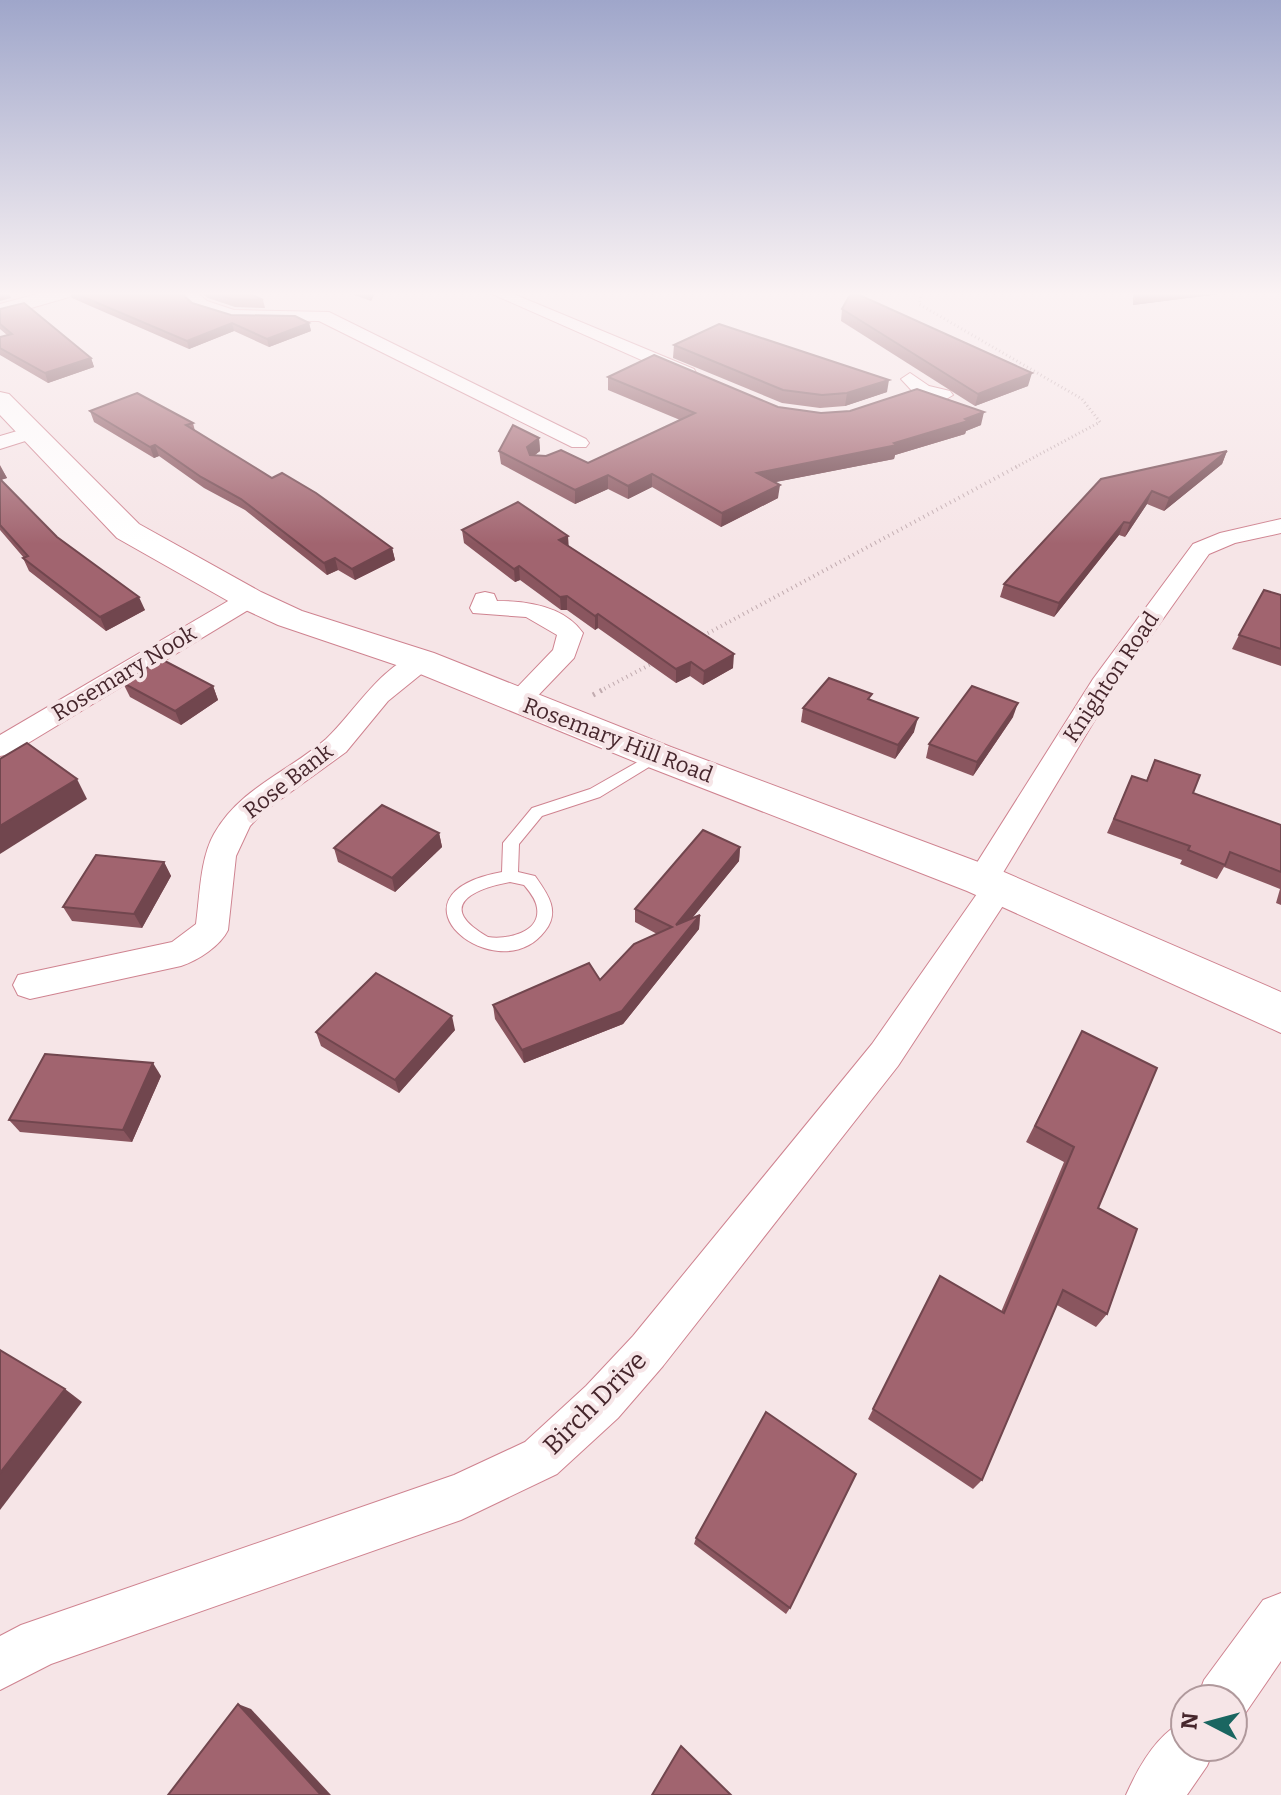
<svg xmlns="http://www.w3.org/2000/svg" width="1281" height="1795" font-family="Bitter,serif">
<rect width="100%" height="100%" fill="#f6e5e7"/>
<g fill="none" stroke-linecap="round" stroke-linejoin="round">
<g stroke="#cf8390" stroke-width="2">
<path id="service" d="M657 751 662 753 664 756 662 759 600 797 542 816 519 844 518 872 535 876C547 893 561 911 545 931 498 993 376 895 502 872L503 843 532 808 590 789ZM510 882 524 885C529 891 536 899 537 908 541 933 506 940 488 937 435 907 472 889 510 882Z"/>
</g>
<g stroke="#cf8390" stroke-width="2">
<g id="minor">
<polygon points="179,293 197,293 207,301 234,310 329,312 586,439 589,443 586,447 572,447 319,321 234,320 195,308"/>
<polygon points="490,293 511,293 694,369 696,373 687,379 680,377"/>
<polygon points="910,373 929,386 950,391 953,395 943,401 915,394 901,379"/>
<polygon points="31,427 41,433 38,437 0,449 0,436"/>
<polygon points="1281,519 1281,533 1235,543 1209,554 1114,688 1001,876 1010,879 1015,887 1010,895 898,1066 663,1366 618,1418 557,1474 461,1520 51,1664 0,1690 0,1636 21,1625 454,1475 525,1442 586,1386 633,1336 872,1044 979,891 971,888 966,880 1093,679 1193,544 1220,533"/>
<polygon points="249,592 258,594 261,599 258,604 10,754 0,756 0,735 240,594"/>
<path d="M485 592 494 594 497 601C527 601 564 606 583 633L574 658 527 707 517 710 507 707 504 701 553 650 557 635 526 617 473 613 470 608 476 594Z"/>
<path d="M421 653 430 655 434 661 430 667 388 701 346 752 263 812 250 826 236 856 228 930C220 946 199 960 181 966L30 999 18 995 13 985 18 975 172 942 196 924C200 895 200 859 214 834 240 788 288 772 326 739 354 713 382 663 421 653Z"/>
<polygon points="1281,1593 1281,1661 1242,1718 1233,1721 1233,1699 1197,1699 1204,1680 1263,1600"/>
<path d="M1185 1721V1747H1215L1207 1766 1187 1795H1126C1138 1768 1157 1733 1185 1721Z"/>
</g>
</g>
<g stroke="#cf8390" stroke-width="2">
<polygon id="tertiary" points="41,293 72,293 69,297 0,317 0,304"/>
</g>
<g stroke="#cf8390" stroke-width="2">
<polygon id="secondary" points="0,392 9,394 139,524 261,592 302,611 434,653 671,747 997,869 1281,992 1281,1033 967,891 643,765 408,669 278,625 237,606 117,538 0,415"/>
</g>
<polyline stroke="#c1abaf" stroke-width="3" stroke-dasharray="1 3" stroke-linecap="butt" points="921,293 919,304 1082,399 1100,422 1014,468"/>
<g stroke="#c1abaf" stroke-width="4" stroke-dasharray="1 4" stroke-linecap="butt">
<polyline points="699,638 1018,466"/>
<polyline points="600,691 655,662"/>
</g>
<polyline stroke="#c1abaf" stroke-width="5" stroke-dasharray="2 6" stroke-linecap="butt" points="593,695 604,689"/>
<use href="#service" fill="#fff" fill-rule="evenodd"/>
<use href="#minor" fill="#fff" fill-rule="evenodd"/>
<use href="#tertiary" fill="#fff" fill-rule="evenodd"/>
<use href="#secondary" fill="#fff" fill-rule="evenodd"/>
</g>
<g fill="#8a565f">
<polygon points="70,293 181,293 192,303 231,315 309,323 311,331 269,347 234,331 189,349 72,298"/>
<polygon points="201,293 249,293 263,300 265,308 235,307 208,298"/>
<polygon points="349,293 375,293 371,301"/>
<polygon points="1133,293 1227,293 1133,305"/>
<polygon points="0,309 91,358 94,367 48,383 0,355 0,337 7,335 0,329"/>
<polygon points="842,309 1028,386 975,406 841,321"/>
<polygon points="674,345 887,392 845,406 820,408 782,403 673,358"/>
<polygon points="608,377 778,407 821,413 981,425 966,431 965,434 895,455 894,459 775,482 778,498 721,527 652,487 628,499 608,489 575,504 501,464 499,451 539,438 540,451 535,455 588,463 680,420 608,390"/>
<polygon points="90,411 193,423 195,431 272,478 392,548 395,560 355,580 338,570 327,575 245,510 204,488 159,456 154,458 94,422"/>
<polygon points="1227,451 1222,464 1164,511 1147,504 1125,537 1119,535 1054,617 1000,597 1004,584 1101,479"/>
<polygon points="0,465 7,478 1,480 57,537 145,610 106,631 29,571 23,558 24,558 0,530"/>
<polygon points="462,530 569,546 733,668 703,685 690,676 676,683 598,628 595,630 567,610 561,610 520,580 515,582 464,543"/>
<polygon points="1281,595 1281,666 1232,649 1239,635"/>
<polygon points="123,683 213,686 218,700 181,725 130,697"/>
<polygon points="870,700 914,732 895,759 801,722 803,708"/>
<polygon points="1013,717 973,776 926,758 929,744"/>
<polygon points="1155,760 1193,793 1281,825 1281,905 1276,903 1280,889 1224,867 1217,879 1180,864 1182,860 1107,833 1132,776 1146,781"/>
<polygon points="439,833 442,847 395,892 338,862 334,848"/>
<polygon points="740,847 739,861 692,918 700,915 699,929 623,1024 524,1063 495,1019 493,1005 600,980 657,934 635,922 635,909"/>
<polygon points="164,862 171,876 142,928 72,921 63,907"/>
<polygon points="455,1030 399,1093 321,1046 316,1032"/>
<polygon points="1082,1031 1107,1314 1096,1327 1057,1305 982,1480 973,1489 868,1419 940,1276 1001,1312 1064,1162 1026,1142"/>
<polygon points="161,1076 132,1142 20,1132 9,1120"/>
<polygon points="696,1538 790,1608 786,1614 694,1544"/>
</g>
<g fill="#71464e">
<polygon points="0,293 9,293 11,298 0,301"/>
<polygon points="370,293 375,293 371,301 370,294"/>
<polygon points="1167,293 1227,293 1133,305 1136,297"/>
<polygon points="232,323 234,331 189,349 187,341"/>
<polygon points="309,323 311,331 269,347 267,339"/>
<polygon points="91,358 94,367 48,383 45,373"/>
<polygon points="1032,373 1028,386 975,406 978,394"/>
<polygon points="889,380 887,392 845,406 847,393"/>
<polygon points="984,412 981,425 966,431 965,434 895,455 894,459 756,486 757,473 894,443"/>
<polygon points="539,438 540,451 528,460 527,447"/>
<polygon points="155,445 159,456 154,458 150,447"/>
<polygon points="1227,451 1222,464 1164,511 1169,498"/>
<polygon points="0,466 7,478 0,480"/>
<polygon points="652,474 652,487 628,499 628,486"/>
<polygon points="608,475 608,489 575,504 575,490"/>
<polygon points="780,485 778,498 721,527 722,513"/>
<polygon points="1152,491 1147,504 1125,537 1130,523"/>
<polygon points="1124,522 1119,535 1054,617 1059,603"/>
<polygon points="568,536 569,550 559,540"/>
<polygon points="392,548 395,560 355,580 352,569"/>
<polygon points="335,558 338,570 327,575 324,563"/>
<polygon points="519,566 520,580 515,582 514,569"/>
<polygon points="567,596 567,610 561,610 560,597"/>
<polygon points="139,597 145,610 106,631 100,617"/>
<polygon points="598,614 598,628 595,630 595,616"/>
<polygon points="734,654 733,668 703,685 704,671"/>
<polygon points="691,662 690,676 676,683 676,669"/>
<polygon points="213,686 218,700 181,725 175,711"/>
<polygon points="1018,703 1013,717 973,776 977,762"/>
<polygon points="918,718 914,732 895,759 898,745"/>
<polygon points="77,779 87,799 0,854 0,826"/>
<polygon points="439,833 442,847 395,892 392,878"/>
<polygon points="740,847 739,861 675,939 676,925"/>
<polygon points="164,862 171,876 142,928 134,914"/>
<polygon points="700,915 699,929 623,1024 524,1063 522,1050"/>
<polygon points="452,1016 455,1030 399,1093 395,1080"/>
<polygon points="153,1063 161,1076 132,1142 123,1130"/>
<polygon points="65,1389 82,1402 0,1510 0,1473"/>
<polygon points="238,1704 251,1709 331,1795 321,1795"/>
</g>
<g fill="#a1646f" stroke="#71464e" stroke-width="2">
<polygon points="74,293 181,293 192,303 231,315 295,316 309,323 267,339 232,323 187,341"/>
<polygon points="213,293 249,293 263,300 232,299"/>
<polygon points="851,293 855,293 1032,373 978,394 842,309"/>
<polygon points="1136,293 1167,293 1136,297"/>
<polygon points="24,303 91,358 45,373 0,348 0,337 12,334 0,324 0,309"/>
<polygon points="719,324 889,380 847,393 822,395 783,390 674,345"/>
<polygon points="654,355 778,407 821,413 850,411 917,389 984,412 965,419 968,421 894,443 897,445 757,473 780,485 722,513 652,474 628,486 608,475 575,490 499,451 513,425 539,438 527,447 530,455 546,456 561,450 588,463 695,413 608,377"/>
<polygon points="137,393 193,423 186,425 272,478 282,473 316,493 392,548 352,569 335,558 324,563 241,499 201,477 155,445 150,447 90,411"/>
<polygon points="1227,451 1169,498 1152,491 1130,523 1124,522 1059,603 1004,584 1101,479"/>
<polygon points="0,479 57,537 139,597 100,617 23,558 28,556 0,525"/>
<polygon points="518,502 568,536 559,540 734,654 704,671 691,662 676,669 598,614 595,616 567,596 560,597 519,566 514,569 462,530"/>
<polygon points="1264,590 1281,595 1281,649 1239,635"/>
<polygon points="161,659 213,686 175,711 123,683"/>
<polygon points="829,678 872,694 868,699 918,718 898,745 803,708"/>
<polygon points="972,686 1018,703 977,762 929,744"/>
<polygon points="27,743 77,779 0,826 0,759"/>
<polygon points="1155,760 1200,775 1193,793 1281,825 1281,872 1230,852 1225,865 1188,850 1190,846 1114,819 1132,776 1147,781"/>
<polygon points="382,805 439,833 392,878 334,848"/>
<polygon points="703,830 740,847 676,925 700,915 622,1011 522,1050 493,1005 589,963 600,980 634,944 672,927 635,909"/>
<polygon points="96,855 164,862 134,914 63,907"/>
<polygon points="376,973 452,1016 395,1080 316,1032"/>
<polygon points="1082,1031 1157,1068 1098,1208 1137,1229 1107,1314 1063,1290 982,1480 873,1409 940,1276 1004,1313 1074,1147 1035,1126"/>
<polygon points="45,1054 153,1063 123,1130 9,1120"/>
<polygon points="0,1350 65,1389 0,1473"/>
<polygon points="766,1412 856,1474 790,1608 696,1538"/>
<polygon points="238,1704 321,1795 168,1795"/>
<polygon points="681,1746 731,1795 652,1795"/>
</g>
<linearGradient id="sky" x2="0" y2="1"><stop stop-color="#9fa6ca"/><stop offset="0.54" stop-color="#fbf3f4"/><stop offset="1" stop-color="#fbf3f4" stop-opacity="0"/></linearGradient>
<rect width="1281" height="544" fill="url(#sky)"/>
<g text-anchor="middle" dominant-baseline="central" stroke-width="8" stroke-linejoin="round" paint-order="stroke">
<g font-size="22" fill="#46262c" stroke="#f6e5e7">
<text transform="translate(124 673) rotate(-31)">Rosemary Nook</text>
<text transform="translate(1111 677) rotate(-56)">Knighton Road</text>
<text transform="translate(618 740) rotate(21)">Rosemary Hill Road</text>
<text transform="translate(288 781) rotate(-38)">Rose Bank</text>
</g>
<g font-size="26" fill="#46262c" stroke="#f6e5e7">
<text transform="translate(595 1403) rotate(-45)">Birch Drive</text>
</g>
</g>
<g transform="translate(1209 1723) rotate(276)"><circle r="38" fill="#f6e5e7" stroke="#b0999c" stroke-width="2"/>
<path d="M0-6L14 30L0 20L-14 30Z" fill="#1a6661"/>
<text y="-12" font-size="22" font-weight="bold" text-anchor="middle" fill="#46262c">N</text>
</g>
</svg>
